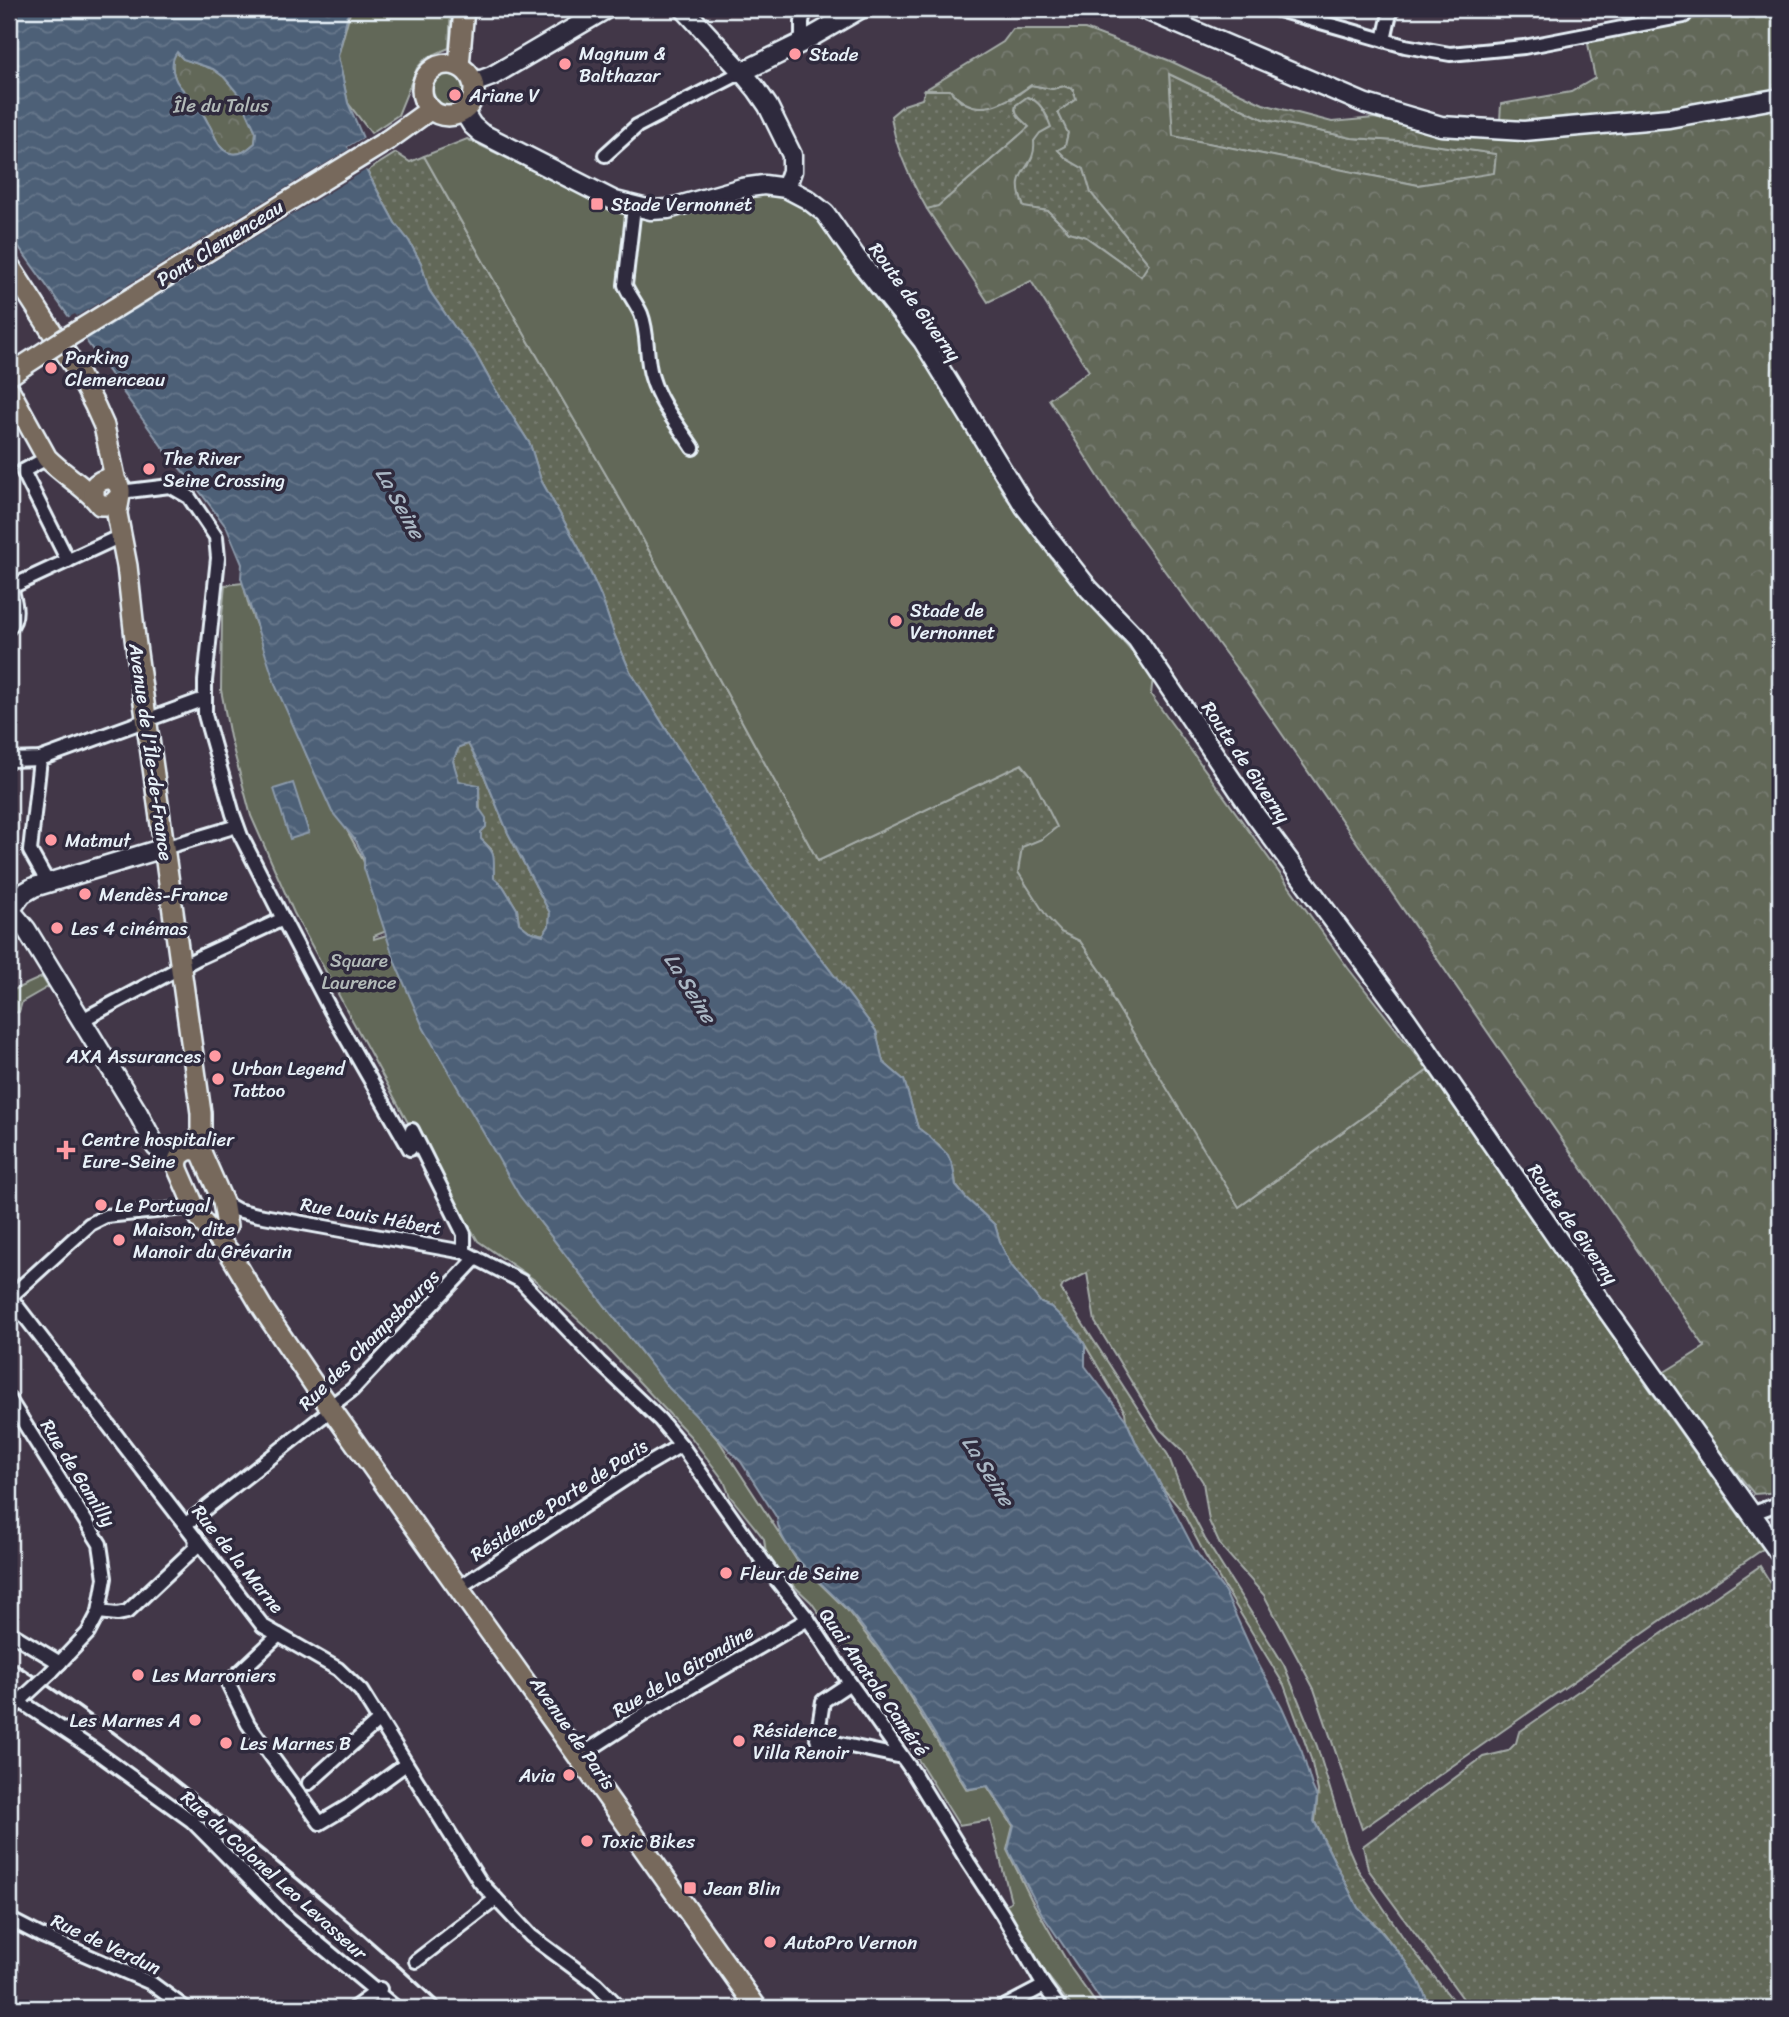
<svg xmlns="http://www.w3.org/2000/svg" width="1789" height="2017" font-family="Sriracha,sans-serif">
<defs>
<pattern id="grass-dots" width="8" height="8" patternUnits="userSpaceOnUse" patternTransform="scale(1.75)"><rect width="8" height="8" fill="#626759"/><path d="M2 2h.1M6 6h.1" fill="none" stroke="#787d72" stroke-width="1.8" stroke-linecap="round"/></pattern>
<pattern id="forest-crowns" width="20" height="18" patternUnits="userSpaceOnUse" patternTransform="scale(1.75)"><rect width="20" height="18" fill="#626759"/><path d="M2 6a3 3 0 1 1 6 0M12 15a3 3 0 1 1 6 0" fill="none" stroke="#787d72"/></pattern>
<pattern id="water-waves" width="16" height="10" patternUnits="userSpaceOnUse" patternTransform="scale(1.75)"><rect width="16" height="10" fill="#4d6077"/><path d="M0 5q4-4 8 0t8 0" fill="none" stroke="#67778b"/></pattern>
</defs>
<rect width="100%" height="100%" fill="#423748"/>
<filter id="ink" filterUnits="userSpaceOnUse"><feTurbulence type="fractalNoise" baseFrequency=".0143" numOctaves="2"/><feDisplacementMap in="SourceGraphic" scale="14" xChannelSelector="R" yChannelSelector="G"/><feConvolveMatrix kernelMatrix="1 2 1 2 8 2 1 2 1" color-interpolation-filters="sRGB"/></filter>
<g filter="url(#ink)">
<g fill="url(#grass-dots)" stroke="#a5aca8" stroke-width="2">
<polygon points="1169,74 1263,119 1352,138 1413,142 1497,154 1494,174 1418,185 1172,136"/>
<path d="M1031 85 1052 89 1064 86 1073 89 1077 99 1058 112 1068 133 1065 146 1058 150 1067 159 1084 169 1092 193 1149 264 1142 277 1086 237 1069 232 1048 211 1024 208 1017 187 1020 176 1029 164 1034 141 1048 118C1042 108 1038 100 1027 97L1016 105 1015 110 1029 127 938 207 927 209C911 181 895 148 891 116L904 105 922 99 925 90H950L961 102 1012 99Z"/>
<polygon points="396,153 410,162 424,156 521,328 634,523 818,861 1021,764 1031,775 1058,827 1042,839 1023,847 1061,932 1080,941 1108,981 1112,998 1240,1206 1428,1070 1631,1363 1763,1549 1362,1829 1314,1689 1264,1595 1220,1545 1209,1521 1203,1482 1183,1451 1160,1429 1095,1322 1087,1273 1063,1285 1061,1289 1066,1298 1168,1455 1187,1504 1205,1539 1284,1665 1317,1746 1347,1845 1358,1870 1405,1940 1459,2008 1431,2008 1419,1982 1403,1958 1379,1928 1358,1908 1315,1822 1318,1791 1311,1759 1284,1685 1205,1555 1182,1511 1161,1486 1137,1445 1126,1420 1125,1412 1078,1333 1051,1307 1041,1303 1011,1265 1001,1245 995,1225 966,1198 956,1185 953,1167 939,1145 918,1128 904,1080 883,1062 876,1031 750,864 630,671 614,634 601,596 579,548 541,480 530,444 492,384 474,351 455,328 429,290 421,263 409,241 395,223 367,171"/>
<polygon points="468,743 482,770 508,833 550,913 549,926 543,935 529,931 519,923 517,909 503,886 494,878 492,850 481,839 479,786 458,781 453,761 459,747"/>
<polygon points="1760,1566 1780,1598 1780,2008 1470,2008 1368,1869 1363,1846 1483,1757 1508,1751 1516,1743 1519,1732"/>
</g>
<g fill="url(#forest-crowns)" stroke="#a5aca8" stroke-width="2" fill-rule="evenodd">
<path d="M1703 9H1780V1492L1754 1494 1658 1376 1705 1347 1242 676 1117 506 1049 399 1089 371 1031 281 988 302 927 209 938 206 1029 127C1022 119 1014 116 1016 105L1027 97C1041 101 1046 114 1051 127L1040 133 1034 141C1037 172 1007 167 1024 207L1048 211 1069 232 1086 237 1141 276 1149 264 1091 193 1084 169 1067 159 1058 150 1065 146 1068 133 1058 112 1076 99 1073 89 1064 86 1052 89 1031 85C1004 104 975 121 950 90H925L1003 42 1013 29H1085L1168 60 1263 104 1332 122 1374 118 1441 133 1499 137 1501 104 1571 92 1595 78 1587 39 1702 17ZM1169 74 1263 119 1352 138 1413 142 1496 154 1494 173 1418 185 1173 136Z"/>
<path d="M176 52 183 59 213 69 224 77 240 95 256 132 255 143C248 149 241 156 230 153 217 150 215 133 208 123 204 115 199 107 193 100 187 93 178 87 175 78 172 70 171 60 176 52Z"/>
</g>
<g fill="#626759" stroke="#a5aca8" stroke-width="2">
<polygon points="351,9 451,9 449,48 426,58 417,68 398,115 371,133 348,103 338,56"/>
<circle cx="448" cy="91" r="19"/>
<polygon points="467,139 613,209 744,195 776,194 805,207 825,226 858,277 921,351 1005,496 1056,565 1153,676 1151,695 1348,968 1428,1070 1239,1207 1112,998 1108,981 1080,941 1061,932 1047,917 1018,872 1022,847 1042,839 1057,827 1031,775 1022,764 818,861 634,523 521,328 424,156"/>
<polygon points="243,583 249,607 307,756 363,860 389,930 374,936 374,939 387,935 414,1005 536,1217 645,1357 719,1441 798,1562 847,1610 894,1671 967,1790 987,1786 1013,1826 1007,1850 1031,1899 1072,1970 1099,2008 1073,2008 1047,1975 1004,1907 1011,1901 990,1820 959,1825 921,1764 850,1657 811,1602 776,1569 766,1553 764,1539 730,1496 724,1481 691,1437 596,1336 536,1281 478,1241 412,1130 294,913 251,816 230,737 221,690 222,616 225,585"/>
<polygon points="42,977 48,987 22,1002 19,1012 9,1014 9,992"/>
</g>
<g fill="url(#water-waves)" stroke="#8b9aab" stroke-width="2" fill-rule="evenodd">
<path d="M9 9H349L338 56 348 103 363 138 348 147 366 170 395 223 409 241 421 263 429 290 455 328 474 351 492 384 530 444 541 480 579 548 601 596 614 634 630 671 750 864 876 1031 883 1062 904 1080 918 1128 930 1137 948 1155 953 1167 956 1186 966 1198 995 1225 1001 1245 1011 1265 1041 1303 1051 1307 1078 1333 1085 1345V1366L1126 1420 1137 1445 1149 1463 1194 1549 1225 1592 1256 1660 1282 1707 1302 1752 1312 1786 1317 1797 1314 1821 1358 1908 1378 1928 1403 1958 1419 1982 1431 2008H1106L1042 1914 1008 1850 1014 1825 988 1786 968 1789C930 1728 896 1664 848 1610 827 1587 779 1551 777 1518L741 1462 669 1388 519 1195 423 1027 396 965 364 868V858L356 841 332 812 276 687 241 578 242 564 227 528 194 484 169 456 16 243 9 236ZM177 52 183 59 213 69 224 77 239 95 256 132 255 143C248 149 241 156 230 153 217 150 215 133 208 123 204 115 199 107 193 100 187 93 178 87 175 78 172 70 171 60 177 52ZM468 744 482 770 508 833 550 913 549 926 543 935 529 931 519 923 517 909 503 886 494 878C493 856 498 856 481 839V832L486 827V818L479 808V785L459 781 453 761 459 747Z"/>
<polygon points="293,783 309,833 290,839 274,789"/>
</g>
<polygon fill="#423748" points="366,136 366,140 353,148 370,169 367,171 366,170 86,339 87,343 85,344 67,318 75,314 77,316 349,149 348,147"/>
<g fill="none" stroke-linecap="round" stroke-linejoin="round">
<g stroke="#e8f1f8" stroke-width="18">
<g id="street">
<polyline points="1275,9 1405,46 1450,54 1524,47 1684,16"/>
<polyline points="1384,40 1391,9 1388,9"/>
<polyline points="802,42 802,22 805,9"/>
<polyline points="605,155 637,126 742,72"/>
<path d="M634 207 625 285C629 295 636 303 641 314 649 334 645 358 652 378 660 405 679 426 693 448"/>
<polyline points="47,458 23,471 68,561"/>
<polyline points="120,492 170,486 189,497 216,537 218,558 205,681 205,715 233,814 241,836 283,919 331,1011 410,1149 412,1130 464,1234 464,1252"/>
<polyline points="11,587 112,540"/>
<path d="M9 628C20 617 15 602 11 587"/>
<polyline points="40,759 30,851 44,876 46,883"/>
<polyline points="9,760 40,759 204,699"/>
<polyline points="164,848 237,826"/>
<polyline points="82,1020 198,958 283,919"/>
<polyline points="223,1202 237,1210 258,1215 464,1252 521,1281 599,1362 660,1420 681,1445 771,1573 808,1619 850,1683 913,1772 968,1862 1002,1914 1044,1986 1060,2008"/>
<polyline points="10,1297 263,1626 338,1669 361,1691 480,1882 531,1936 596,1984 620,2008"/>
<polyline points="9,1298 90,1224 106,1216 195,1207"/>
<polyline points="9,1399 100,1544 105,1578 99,1612 88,1633 51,1672"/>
<polyline points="1751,1514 1780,1503"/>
<polyline points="186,1524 332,1409 336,1402 352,1390 476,1258"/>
<polyline points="458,1588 640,1469 681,1445"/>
<polyline points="99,1612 117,1614 127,1612 195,1548 196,1538"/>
<polyline points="9,1632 60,1663"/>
<polyline points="279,1635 228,1683 248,1724 320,1823 347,1807 406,1764"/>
<polyline points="850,1683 823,1701 817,1739 902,1757"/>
<polyline points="20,1701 91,1748 192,1821 289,1919 396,2008"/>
<polyline points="9,1712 24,1698"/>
<polyline points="578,1757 646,1713 808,1619"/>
<polyline points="309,1783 379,1720"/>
<polyline points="9,1919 40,1935 151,1983 185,2008"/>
<polyline points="416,1961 496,1899"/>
<polyline points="354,2008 380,1989"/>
<polyline points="1002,2008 1044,1986"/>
</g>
</g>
<g stroke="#e8f1f8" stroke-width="23">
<g id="secondary">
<polyline points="684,9 742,72 757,90 768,106 792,155 792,171 786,188"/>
<polyline points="1143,9 1366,104 1441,126 1524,131 1669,118 1780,98"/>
<polyline points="742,72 801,43 860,9"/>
<polyline points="473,83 492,76 606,9"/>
<polyline points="464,112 472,125 481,133 615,201 651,210 668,209 742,188 764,185 786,188 807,199 825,213 856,257 923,341 1025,507 1089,589 1137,639 1256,816 1406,1019 1590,1286 1780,1554"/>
<polyline points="11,911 26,929 138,1113 156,1147 178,1166"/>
<polyline points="9,912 22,894 34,887 164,848"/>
</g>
</g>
<g stroke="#e8f1f8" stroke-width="24">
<g id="primary">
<circle cx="448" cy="90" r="26"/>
<polyline points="459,66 464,9"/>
<polyline points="388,140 431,109"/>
<polyline points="9,265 76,369 95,406 104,426 116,482"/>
<polyline points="9,376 23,366"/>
<path d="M9 389 47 458C62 473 79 483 94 498"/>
<path d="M119 497 111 505H100L94 498V487C101 477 118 475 120 490 121 498 117 506 117 514L127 566 135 638 201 1113V1152"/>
<path d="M192 1149 201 1152 223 1202 227 1226 220 1232 213 1233 204 1224 199 1217 178 1169C176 1158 181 1152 192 1149Z"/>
<polyline points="213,1233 229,1252 263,1309 317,1389 757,2008"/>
</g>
</g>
<use href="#street" stroke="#2f2a3d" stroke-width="12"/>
<use href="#secondary" stroke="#2f2a3d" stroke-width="18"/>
<use href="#primary" stroke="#77695c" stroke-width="19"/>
<path stroke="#e8f1f8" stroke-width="3.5" d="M9 1660C89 1711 165 1771 239 1831 310 1888 379 1946 444 2008"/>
<g stroke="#e8f1f8" stroke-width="18" stroke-linecap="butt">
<polyline id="street-bridge" points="24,1697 51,1672"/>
</g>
<g stroke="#e8f1f8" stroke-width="24" stroke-linecap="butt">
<polyline id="primary-bridge" points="23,366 63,340 388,140"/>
</g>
<use href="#street-bridge" stroke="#2f2a3d" stroke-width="12"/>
<use href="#primary-bridge" stroke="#77695c" stroke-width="19"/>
</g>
</g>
<g fill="#ff9aa2" stroke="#2f2a3d" stroke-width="2.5">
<circle cx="795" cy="54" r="7"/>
<circle cx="565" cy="64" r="7"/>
<circle cx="455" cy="95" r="7"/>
<rect x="590" y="197" width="14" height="14" rx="3.5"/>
<circle cx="51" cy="368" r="7"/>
<circle cx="149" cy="469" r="7"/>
<circle cx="896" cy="621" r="7"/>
<circle cx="51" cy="840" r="7"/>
<circle cx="85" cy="894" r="7"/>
<circle cx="57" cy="928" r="7"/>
<circle cx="215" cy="1056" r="7"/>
<circle cx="218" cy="1079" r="7"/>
<path d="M62.5 1139.5h7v7h7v7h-7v7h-7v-7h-7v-7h7z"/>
<circle cx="101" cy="1205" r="7"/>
<circle cx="119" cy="1240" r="7"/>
<circle cx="726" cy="1573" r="7"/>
<circle cx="138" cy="1675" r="7"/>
<circle cx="195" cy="1720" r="7"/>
<circle cx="739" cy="1741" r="7"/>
<circle cx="226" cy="1743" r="7"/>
<circle cx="569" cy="1775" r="7"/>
<circle cx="587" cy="1841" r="7"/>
<rect x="683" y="1881" width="14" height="14" rx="3.5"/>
<circle cx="770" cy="1942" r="7"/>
</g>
<g text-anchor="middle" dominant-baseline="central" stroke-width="7" stroke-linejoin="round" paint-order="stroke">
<g font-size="19" fill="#e8f1f8" stroke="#2f2a3d" text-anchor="start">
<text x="579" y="53">Magnum &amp;<tspan x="579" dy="22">Balthazar</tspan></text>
<text x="809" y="54">Stade</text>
<text x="469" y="95">Ariane V</text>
<text x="611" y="204">Stade Vernonnet</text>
<text x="65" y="357">Parking<tspan x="65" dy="22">Clemenceau</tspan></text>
<text x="163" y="458">The River<tspan x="163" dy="22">Seine Crossing</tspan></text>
<text x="910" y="610">Stade de<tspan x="910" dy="22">Vernonnet</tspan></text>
<text x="65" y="840">Matmut</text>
<text x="99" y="894">Mendès-France</text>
<text x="71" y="928">Les 4 cinémas</text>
<text x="201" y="1056" text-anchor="end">AXA Assurances</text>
<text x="232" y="1068">Urban Legend<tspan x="232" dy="22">Tattoo</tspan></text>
<text x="82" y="1139">Centre hospitalier<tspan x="82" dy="22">Eure-Seine</tspan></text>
<text x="115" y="1205">Le Portugal</text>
<text x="133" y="1229">Maison, dite<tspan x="133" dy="22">Manoir du Grévarin</tspan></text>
<text x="740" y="1573">Fleur de Seine</text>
<text x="152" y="1675">Les Marroniers</text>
<text x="181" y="1720" text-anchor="end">Les Marnes A</text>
<text x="753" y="1730">Résidence<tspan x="753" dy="22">Villa Renoir</tspan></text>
<text x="240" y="1743">Les Marnes B</text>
<text x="555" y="1775" text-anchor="end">Avia</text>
<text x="601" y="1841">Toxic Bikes</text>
<text x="704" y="1888">Jean Blin</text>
<text x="784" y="1942">AutoPro Vernon</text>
</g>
<g font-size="19" fill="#b2bab8" stroke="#2f2a3d">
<text x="221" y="105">Île du Talus</text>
<text x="359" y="960">Square<tspan x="359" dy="22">Laurence</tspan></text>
</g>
<g font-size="19" fill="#e8f1f8" stroke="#2f2a3d">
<text transform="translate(220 243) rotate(-32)">Pont Clemenceau</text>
<text transform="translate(915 302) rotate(54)">Route de Giverny</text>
<text transform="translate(151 752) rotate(82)">Avenue de l'Île-de-France</text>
<text transform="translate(1246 762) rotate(56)">Route de Giverny</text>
<text transform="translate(371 1216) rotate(10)">Rue Louis Hébert</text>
<text transform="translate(1573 1224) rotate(55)">Route de Giverny</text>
<text transform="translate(369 1340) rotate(-45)">Rue des Champsbourgs</text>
<text transform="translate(78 1473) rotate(58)">Rue de Gamilly</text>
<text transform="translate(559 1500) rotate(-33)">Résidence Porte de Paris</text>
<text transform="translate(238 1559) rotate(51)">Rue de la Marne</text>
<text transform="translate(683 1671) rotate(-31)">Rue de la Girondine</text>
<text transform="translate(874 1682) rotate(55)">Quai Anatole Caméré</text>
<text transform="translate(573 1733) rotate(55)">Avenue de Paris</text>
<text transform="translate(274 1875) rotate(42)">Rue du Colonel Leo Levasseur</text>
<text transform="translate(106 1944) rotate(25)">Rue de Verdun</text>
</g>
<g font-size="21" font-style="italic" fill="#aab7c4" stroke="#2f2a3d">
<text transform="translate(400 503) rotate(61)">La Seine</text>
<text transform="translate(690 988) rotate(58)">La Seine</text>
<text transform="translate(988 1471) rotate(58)">La Seine</text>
</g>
</g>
<rect width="1789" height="2017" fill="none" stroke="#2f2a3d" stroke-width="35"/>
<rect x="18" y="18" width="1754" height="1982" fill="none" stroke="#e8f1f8" stroke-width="2.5" filter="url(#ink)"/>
</svg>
